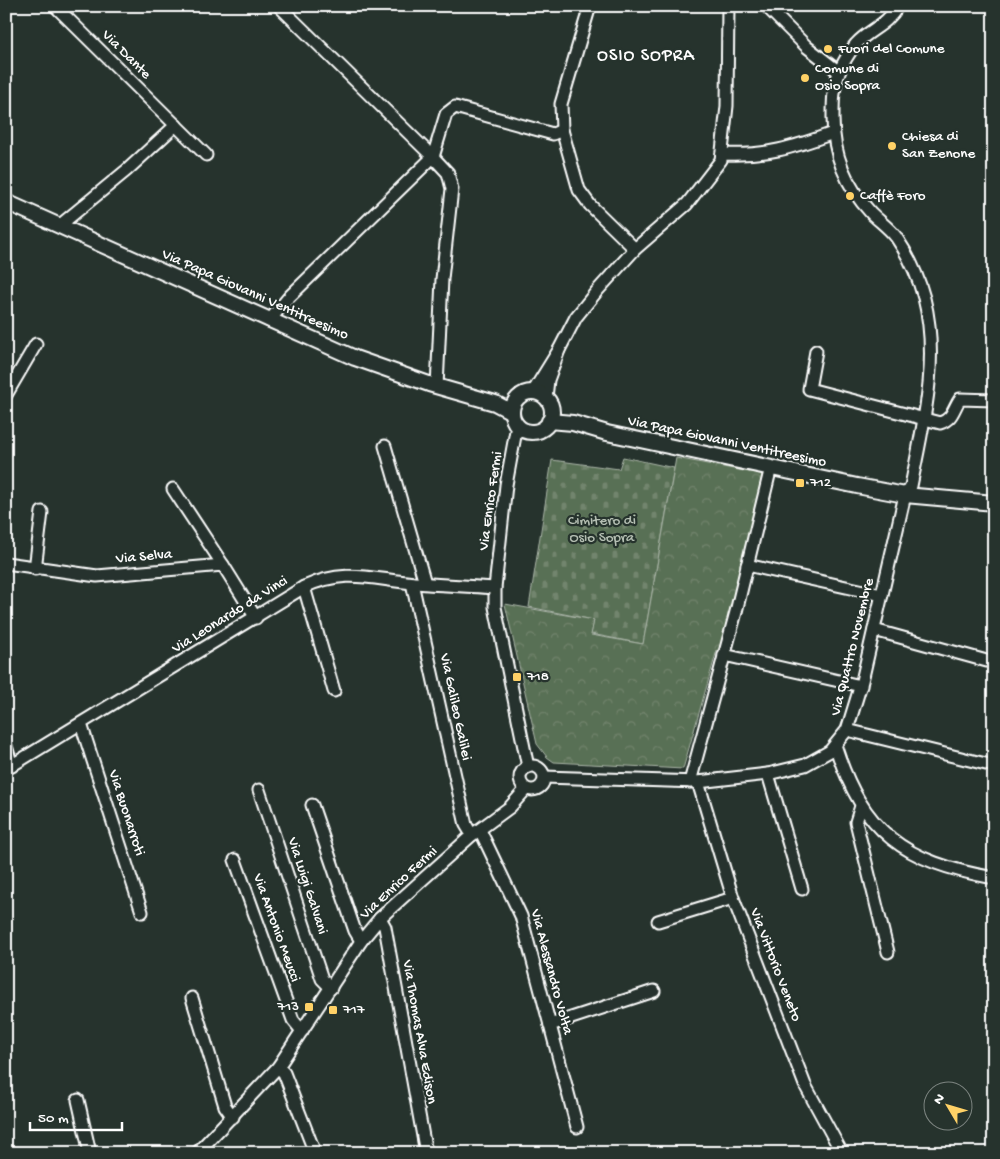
<svg xmlns="http://www.w3.org/2000/svg" width="1000" height="1159" font-family="'Gochi Hand',sans-serif">
<defs>
<pattern id="cemetery-stones" width="16" height="16" patternUnits="userSpaceOnUse" patternTransform="scale(1.25)"><rect width="16" height="16" fill="#596f54"/><path d="M2 7V4a2 2 0 0 1 4 0v3zM10 15v-3a2 2 0 0 1 4 0v3z" fill="#72856e"/></pattern>
<pattern id="park-crowns" width="20" height="18" patternUnits="userSpaceOnUse" patternTransform="scale(1.25)"><rect width="20" height="18" fill="#596f54"/><path d="M2 6a3 3 0 1 1 6 0M12 15a3 3 0 1 1 6 0" fill="none" stroke="#72856e"/></pattern>
</defs>
<rect width="100%" height="100%" fill="#26332d"/>
<filter id="ink" filterUnits="userSpaceOnUse"><feTurbulence type="fractalNoise" baseFrequency=".02" numOctaves="2"/><feDisplacementMap in="SourceGraphic" scale="10" xChannelSelector="R" yChannelSelector="G"/><feConvolveMatrix kernelMatrix="1 2 1 2 8 2 1 2 1" color-interpolation-filters="sRGB"/></filter>
<g filter="url(#ink)">
<polygon fill="url(#cemetery-stones)" stroke="#acb7aa" points="623,457 674,468 643,644 591,634 594,620 529,607 552,460 619,469"/>
<polygon fill="url(#park-crowns)" stroke="#acb7aa" points="676,458 765,475 722,651 717,650 683,769 554,762 547,757 537,744 505,604 594,620 591,635 643,644"/>
<g fill="none" stroke-linecap="round" stroke-linejoin="round">
<g stroke="#fff" stroke-width="15">
<g id="minor">
<polyline points="55,6 206,155"/>
<polyline points="279,6 433,157 446,114 455,107 553,134 562,130"/>
<polyline points="590,6 561,104 562,130 579,190 590,205 635,249"/>
<polyline points="766,6 807,47 839,72"/>
<path d="M722 154C766 156 792 148 833 133"/>
<polyline points="59,226 127,170 176,125"/>
<polyline points="269,321 289,297 433,157 448,173 452,189 442,279 437,387"/>
<polyline points="559,350 576,317 597,291 635,249 687,204 721,160 727,106 728,6"/>
<path d="M816 351 809 389 940 423C953 419 953 409 960 399L994 400"/>
<polyline points="533,392 559,350 548,380 546,398"/>
<polyline points="6,395 36,344"/>
<polyline points="517,425 506,485 495,588 495,607 528,767"/>
<polyline points="385,446 425,583"/>
<polyline points="173,489 223,565"/>
<polyline points="6,563 97,576 223,565 256,618"/>
<polyline points="747,565 882,595"/>
<polyline points="35,569 42,512"/>
<polyline points="412,583 466,825 472,835"/>
<polyline points="304,587 334,691"/>
<polyline points="874,630 994,663"/>
<polyline points="724,655 861,686"/>
<polyline points="81,724 142,912"/>
<polyline points="847,730 994,766"/>
<path d="M835 745C863 833 904 862 994 878"/>
<polyline points="6,746 12,766"/>
<circle cx="532" cy="778" r="12"/>
<path d="M6 769 304 587C346 568 370 579 414 583 441 585 468 586 495 588"/>
<polyline points="768,774 802,889"/>
<path d="M544 777 698 782 768 774 805 765 830 751 847 730 862 681 905 495 911 486C923 425 940 360 924 298 918 276 909 256 896 237 889 228 879 221 871 213 846 186 833 155 833 118 833 102 833 88 839 73 842 64 850 51 856 44 870 29 886 26 898 6"/>
<polyline points="690,782 736,612 771,467"/>
<polyline points="698,782 733,898 805,1085 842,1153"/>
<polyline points="259,790 322,979 331,988"/>
<polyline points="312,805 355,931 361,941"/>
<polyline points="861,806 856,822 888,952"/>
<polyline points="480,830 521,916 577,1127"/>
<polyline points="235,860 293,1020 302,1031"/>
<polyline points="380,918 385,927 426,1153"/>
<polyline points="658,921 733,898"/>
<polyline points="192,998 225,1106 233,1117"/>
<polyline points="550,1025 654,991"/>
<polyline points="278,1067 284,1073 315,1153"/>
<polyline points="78,1100 90,1153"/>
<polyline points="197,1153 278,1067 361,941 380,918 472,835 510,807 526,789"/>
</g>
</g>
<g stroke="#fff" stroke-width="18">
<g id="tertiary">
<polyline points="6,202 355,358 429,384 495,403 512,412"/>
<circle cx="532" cy="412" r="20"/>
<polyline points="549,421 573,423 607,433 857,486 905,495 994,503"/>
</g>
</g>
<use href="#minor" stroke="#26332d" stroke-width="11"/>
<use href="#tertiary" stroke="#26332d" stroke-width="14"/>
</g>
</g>
<g fill="#ffd166" stroke="#26332d" stroke-width="2">
<circle cx="828" cy="49" r="5"/>
<circle cx="805" cy="78" r="5"/>
<circle cx="892" cy="146" r="5"/>
<circle cx="850" cy="196" r="5"/>
<rect x="795" y="478" width="10" height="10" rx="2.5"/>
<rect x="512" y="672" width="10" height="10" rx="2.5"/>
<rect x="304" y="1002" width="10" height="10" rx="2.5"/>
<rect x="328" y="1005" width="10" height="10" rx="2.5"/>
</g>
<g text-anchor="middle" dominant-baseline="central" stroke-width="4.5" stroke-linejoin="round" paint-order="stroke">
<g font-size="15" fill="#fff" stroke="#26332d" text-anchor="start">
<text x="838" y="49">Fuori del Comune</text>
<text x="815" y="69">Comune di<tspan x="815" dy="17">Osio Sopra</tspan></text>
<text x="902" y="137">Chiesa di<tspan x="902" dy="17">San Zenone</tspan></text>
<text x="860" y="196">Caffè Foro</text>
<text x="810" y="483">712</text>
<text x="527" y="677">718</text>
<text x="299" y="1007" text-anchor="end">713</text>
<text x="343" y="1010">717</text>
</g>
<g font-size="15" fill="#fff" stroke="#26332d">
<text transform="translate(126 55) rotate(45)">Via Dante</text>
<text transform="translate(255 295) rotate(24)">Via Papa Giovanni Ventitreesimo</text>
<text transform="translate(727 442) rotate(12)">Via Papa Giovanni Ventitreesimo</text>
<text transform="translate(491 501) rotate(-82)">Via Enrico Fermi</text>
<text transform="translate(144 557) rotate(-5)">Via Selva</text>
<text transform="translate(230 615) rotate(-32)">Via Leonardo da Vinci</text>
<text transform="translate(853 647) rotate(-76)">Via Quattro Novembre</text>
<text transform="translate(455 707) rotate(78)">Via Galileo Galilei</text>
<text transform="translate(126 813) rotate(72)">Via Buonarroti</text>
<text transform="translate(399 883) rotate(-43)">Via Enrico Fermi</text>
<text transform="translate(307 886) rotate(72)">Via Luigi Galvani</text>
<text transform="translate(276 928) rotate(70)">Via Antonio Meucci</text>
<text transform="translate(775 965) rotate(69)">Via Vittorio Veneto</text>
<text transform="translate(551 972) rotate(75)">Via Alessandro Volta</text>
<text transform="translate(419 1032) rotate(80)">Via Thomas Alva Edison</text>
</g>
<g font-size="15" fill="#b4beb2" stroke="#26332d">
<text x="602" y="521">Cimitero di<tspan x="602" dy="17">Osio Sopra</tspan></text>
</g>
<g font-size="18" letter-spacing="1" fill="#fff" stroke="#26332d">
<text x="646" y="56">OSIO SOPRA</text>
</g>
</g>
<rect width="1000" height="1159" fill="none" stroke="#26332d" stroke-width="25"/>
<rect x="12" y="12" width="975" height="1134" fill="none" stroke="#fff" stroke-width="2" filter="url(#ink)"/>
<g transform="translate(948 1106) rotate(308)"><circle r="24" fill="#26332d" stroke="#7d8581"/>
<path d="M0-4L9 19L0 12L-9 19Z" fill="#ffd166"/>
<text y="-8" font-size="14" font-weight="bold" text-anchor="middle" fill="#ffffff">N</text>
</g>
<path d="M30 1122v8h92v-8" fill="none" stroke="#ffffff" stroke-width="2.5"/>
<text x="38" y="1122" font-size="15" fill="#ffffff" stroke="#26332d" stroke-width="4" paint-order="stroke">50 m</text>
</svg>
